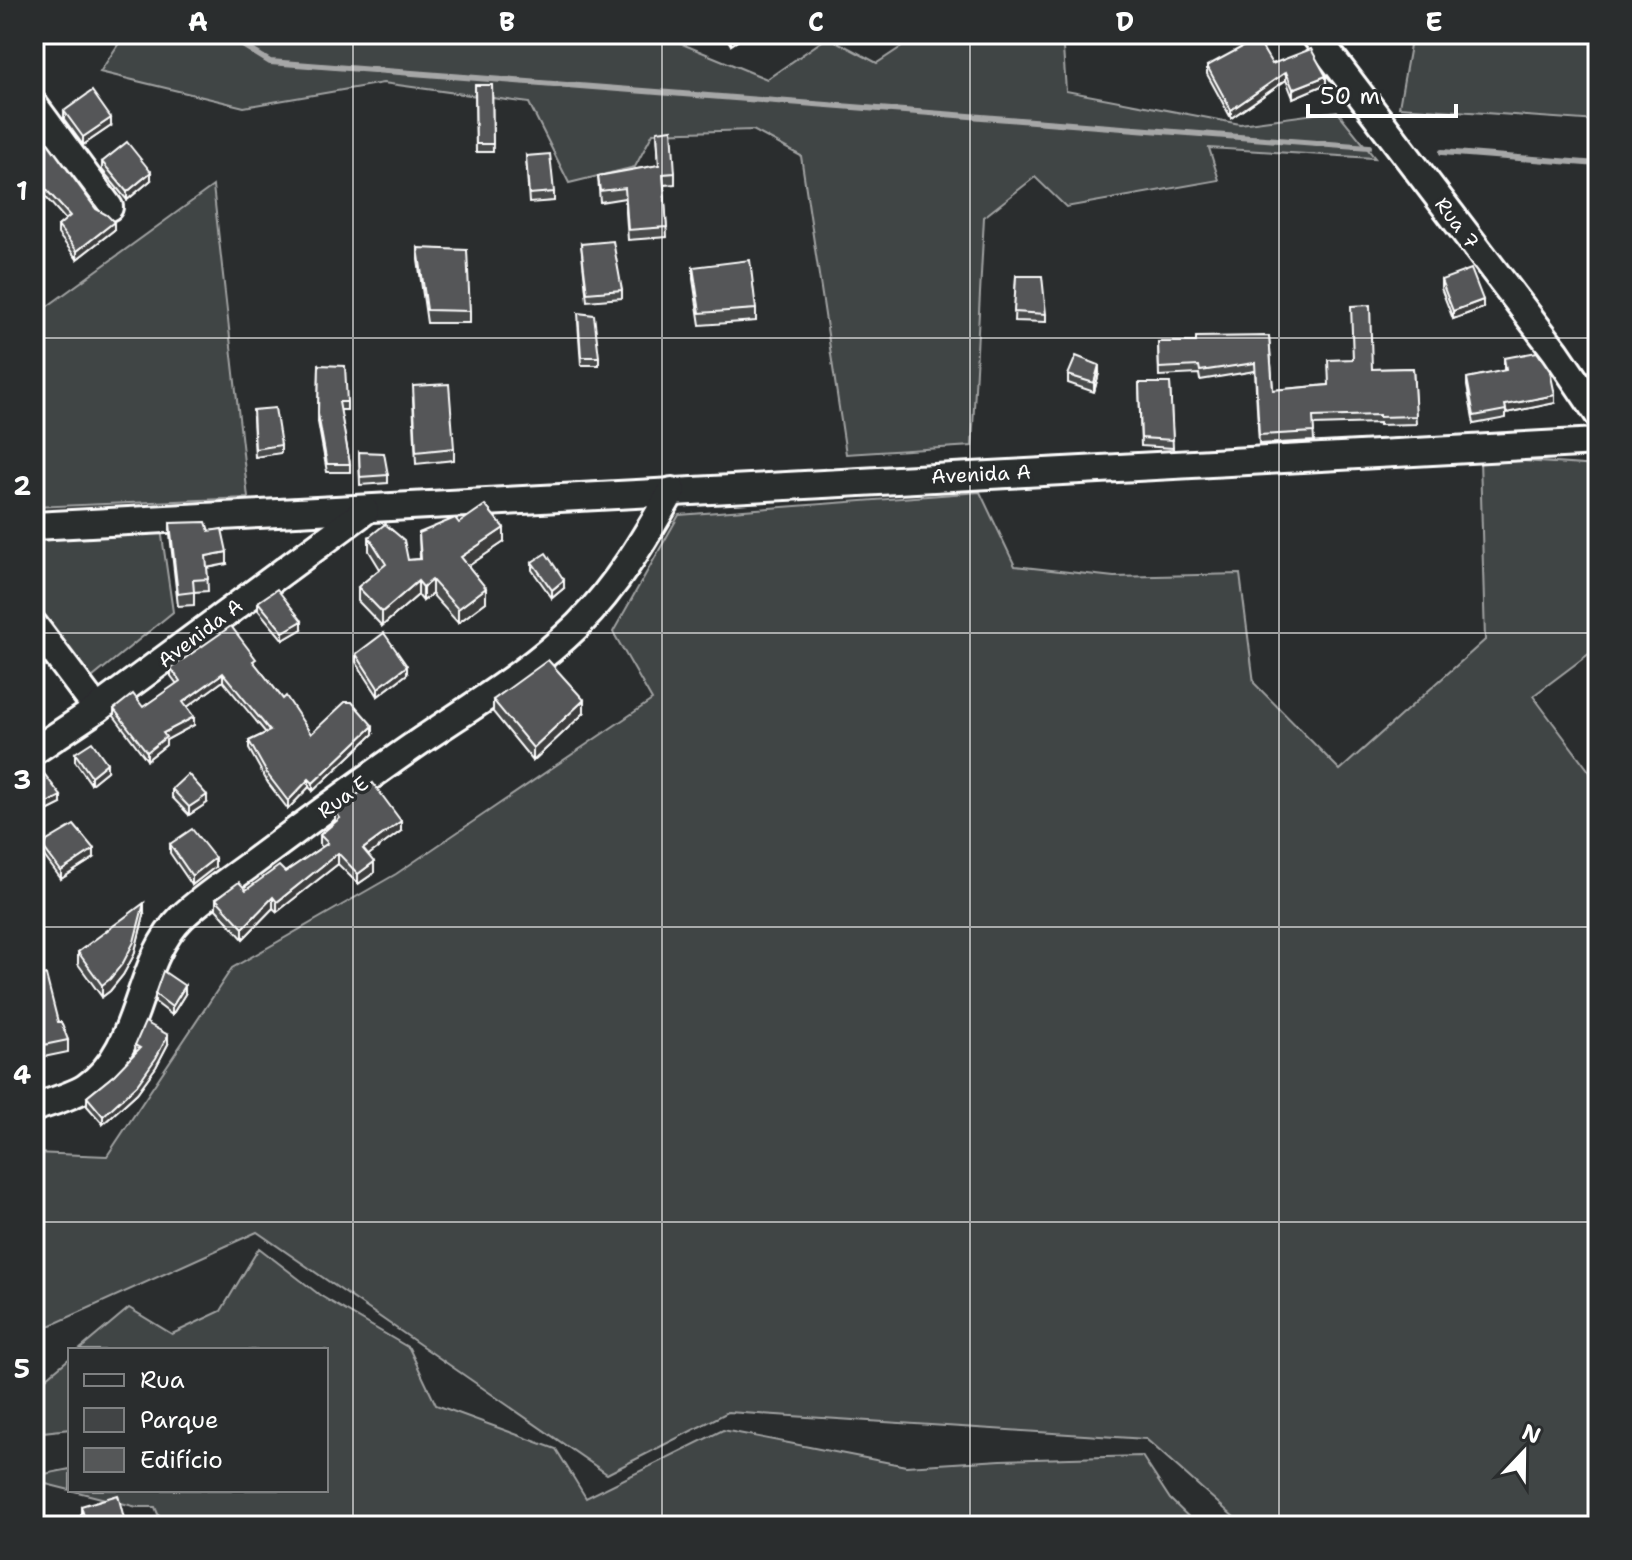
<svg xmlns="http://www.w3.org/2000/svg" width="1632" height="1560" font-family="'Shantell Sans',sans-serif">
<rect width="100%" height="100%" fill="#2a2d2e"/>
<filter id="ink" filterUnits="userSpaceOnUse"><feTurbulence type="fractalNoise" baseFrequency=".0125" numOctaves="2"/><feDisplacementMap in="SourceGraphic" scale="16" xChannelSelector="R" yChannelSelector="G"/><feConvolveMatrix kernelMatrix="1 2 1 2 8 2 1 2 1" color-interpolation-filters="sRGB"/></filter>
<g filter="url(#ink)">
<g fill="#414445" stroke="#a0a2a2" stroke-width="2">
<polygon points="125,34 658,34 767,79 828,37 877,63 921,34 1062,34 1066,91 1240,124 1337,111 1375,158 1209,148 1219,180 1066,207 1035,177 984,217 972,446 846,454 801,156 753,130 653,133 635,167 569,183 529,103 383,83 244,107 100,72"/>
<polygon points="1412,34 1598,34 1598,121 1399,107"/>
<polygon points="213,186 248,498 34,507 34,316"/>
<polygon points="1480,458 1598,466 1598,647 1533,696 1598,783 1598,1526 1244,1526 1146,1439 728,1412 607,1474 257,1232 34,1333 34,1153 107,1156 232,968 396,874 652,700 613,632 679,515 980,492 1015,566 1114,577 1240,574 1254,683 1340,770 1485,640"/>
<polygon points="161,529 173,612 88,681 34,610 34,536"/>
<polygon points="259,1248 321,1296 409,1348 436,1405 556,1449 586,1498 723,1430 906,1466 1001,1460 1142,1456 1170,1499 1198,1526 163,1526 155,1507 137,1507 34,1481 34,1476 70,1469 70,1490 326,1490 326,1350 79,1350 129,1308 172,1334 221,1311"/>
<polygon points="70,1358 70,1429 34,1433 34,1388"/>
</g>
<g fill="none" stroke-linecap="round" stroke-linejoin="round">
<g stroke="#a6a7a7" stroke-width="6">
<polyline points="225,34 270,62 1369,147"/>
<polyline points="1442,152 1598,164"/>
</g>
<g stroke="#fff" stroke-width="32">
<g id="minor">
<polyline points="1314,34 1556,352 1598,414"/>
<polyline points="34,105 109,207"/>
<path d="M34 526C556 502 1076 467 1598 442"/>
<polyline points="34,625 97,709"/>
<polyline points="34,751 97,709 365,511"/>
<path d="M34 1108C50 1102 70 1097 85 1088 143 1049 134 964 182 917 204 896 231 879 255 861 310 820 365 779 422 740 475 704 532 670 578 625 617 586 645 538 672 491"/>
</g>
</g>
<use href="#minor" stroke="#2a2d2e" stroke-width="26"/>
</g>
<g fill="#494b4c" stroke="#fff" stroke-width="2">
<polygon points="724,34 748,34 731,45"/>
<polygon points="1272,64 1326,84 1293,98 1286,80 1231,118 1207,74 1207,66"/>
<polygon points="475,85 492,85 493,152 476,152"/>
<polygon points="64,111 111,126 83,145 64,119"/>
<polygon points="34,124 114,230 77,259 58,234 58,226 66,220 34,184"/>
<polygon points="657,131 675,173 675,184 664,185 667,237 628,240 625,198 600,202 598,176 659,165"/>
<polygon points="526,156 554,192 554,201 529,203"/>
<polygon points="102,162 151,180 127,200 102,170"/>
<polygon points="581,244 622,290 622,298 587,301"/>
<polygon points="418,248 470,311 470,323 427,323 418,260"/>
<polygon points="693,267 756,309 756,321 700,325 693,279"/>
<polygon points="1016,276 1046,314 1046,322 1014,321"/>
<polygon points="1441,280 1483,308 1453,319 1441,288"/>
<polygon points="578,321 599,357 599,365 581,365"/>
<polygon points="1269,336 1273,390 1328,385 1372,369 1413,368 1416,424 1379,425 1379,423 1313,425 1314,441 1259,444 1255,371 1200,380 1199,374 1159,376 1158,342 1196,342"/>
<polygon points="1504,358 1555,403 1506,413 1506,418 1474,424 1467,386 1467,378 1504,371"/>
<polygon points="319,365 347,402 347,410 340,410 350,464 350,472 327,472 318,422"/>
<polygon points="1099,373 1094,392 1068,383 1068,375"/>
<polygon points="1139,383 1170,383 1173,448 1141,446"/>
<polygon points="413,399 454,448 454,460 416,464"/>
<polygon points="253,418 281,445 281,453 255,457"/>
<polygon points="359,452 388,475 388,483 360,485"/>
<polygon points="170,523 209,531 227,564 207,568 208,591 194,592 194,605 178,606 170,535"/>
<polygon points="459,523 504,542 468,566 486,602 458,623 432,594 423,601 418,595 382,626 358,601 358,587 380,569 369,551 369,537 408,560 420,559 419,533"/>
<polygon points="532,562 564,588 552,598 532,570"/>
<polygon points="258,602 302,629 283,640 258,610"/>
<polygon points="356,654 407,674 378,696 356,662"/>
<polygon points="256,665 311,734 373,734 313,791 309,787 288,809 268,783 249,749 249,741 266,733 223,681 187,707 194,725 166,740 166,745 147,760 114,716 114,709 143,707 177,684 171,676 171,668"/>
<polygon points="493,700 584,713 533,761 493,712"/>
<polygon points="75,753 107,771 91,784 75,761"/>
<polygon points="34,770 61,804 41,814 34,806"/>
<polygon points="172,789 207,803 189,815 172,797"/>
<polygon points="335,811 401,831 368,855 374,873 358,884 338,864 277,912 273,908 243,939 216,909 216,899 246,890 285,872 322,847 320,845 320,835 335,822"/>
<polygon points="170,844 215,867 192,885 170,853"/>
<polygon points="44,848 94,858 61,879 44,856"/>
<polygon points="144,915 134,955 123,975 110,991 102,997 78,964 78,952"/>
<polygon points="34,978 68,1040 68,1052 34,1059"/>
<polygon points="155,994 185,994 172,1015 155,1002"/>
<polygon points="168,1044 156,1067 137,1093 103,1124 87,1106 87,1097 114,1075 136,1053 135,1045"/>
<polygon points="81,1506 126,1526 83,1526 81,1517"/>
</g>
<g fill="#3c3d3e" stroke="#fff" stroke-width="2">
<polygon points="731,34 748,34 731,45"/>
<polygon points="1286,72 1286,80 1231,118 1231,110"/>
<polygon points="1326,76 1326,84 1293,98 1293,89"/>
<polygon points="111,118 111,126 83,145 83,137"/>
<polygon points="151,172 151,180 127,200 127,192"/>
<polygon points="114,222 114,230 77,259 77,251"/>
<polygon points="1483,300 1483,308 1453,319 1453,311"/>
<polygon points="1099,365 1099,373 1094,392 1094,383"/>
<polygon points="1555,395 1555,403 1506,413 1505,405"/>
<polygon points="504,528 504,542 461,571 461,557"/>
<polygon points="227,552 227,564 206,568 206,556"/>
<polygon points="432,580 432,594 423,601 423,587"/>
<polygon points="564,580 564,588 552,598 552,590"/>
<polygon points="418,581 418,595 382,626 382,612"/>
<polygon points="486,588 486,602 458,623 458,609"/>
<polygon points="302,621 302,629 283,640 283,632"/>
<polygon points="407,666 407,674 378,696 378,688"/>
<polygon points="223,673 223,681 183,710 183,702"/>
<polygon points="584,700 584,713 533,761 533,748"/>
<polygon points="194,717 194,725 166,740 166,745 147,760 147,752 163,733"/>
<polygon points="373,726 373,734 313,791 313,783"/>
<polygon points="107,763 107,771 91,784 91,776"/>
<polygon points="309,779 309,787 288,809 288,801"/>
<polygon points="207,795 207,803 189,815 189,807"/>
<polygon points="61,796 61,804 41,814 41,806"/>
<polygon points="401,821 401,831 363,859 363,849"/>
<polygon points="94,849 94,858 61,879 61,871"/>
<polygon points="338,853 338,864 277,912 277,902"/>
<polygon points="215,858 215,867 192,885 192,876"/>
<polygon points="374,862 374,873 358,884 358,874"/>
<polygon points="273,897 273,908 243,939 243,928"/>
<polygon points="144,903 144,915 134,955 123,975 110,991 102,997 102,985"/>
<polygon points="185,986 185,994 172,1015 172,1007"/>
<polygon points="168,1035 168,1044 156,1067 137,1093 103,1124 103,1116"/>
</g>
<g fill="#555758" stroke="#fff" stroke-width="2">
<polygon points="1257,39 1272,64 1311,49 1326,76 1293,89 1286,72 1231,110 1207,66"/>
<polygon points="475,85 492,85 493,144 476,144"/>
<polygon points="92,91 111,118 83,137 64,111"/>
<polygon points="34,124 96,209 107,215 114,222 77,251 58,226 70,216 34,176"/>
<polygon points="672,129 675,173 663,174 667,227 628,230 625,188 600,191 598,176 659,165 657,131"/>
<polygon points="127,142 151,172 127,192 102,162"/>
<polygon points="550,154 554,192 529,194 526,156"/>
<polygon points="613,241 622,290 587,293 581,244"/>
<polygon points="418,248 467,250 470,311 427,310"/>
<polygon points="750,260 756,309 700,313 693,267"/>
<polygon points="1471,269 1483,300 1453,311 1441,280"/>
<polygon points="1016,276 1042,276 1046,314 1014,312"/>
<polygon points="1370,305 1372,369 1413,368 1416,416 1379,417 1379,415 1313,417 1314,432 1259,435 1255,363 1200,371 1199,366 1159,368 1158,342 1196,342 1196,337 1269,336 1273,390 1329,385 1328,360 1353,359 1351,306"/>
<polygon points="578,313 594,315 599,357 581,357"/>
<polygon points="1537,352 1550,371 1555,395 1505,405 1506,410 1474,416 1467,378 1506,370 1504,358"/>
<polygon points="1076,356 1099,365 1094,383 1068,375"/>
<polygon points="319,365 345,366 347,402 339,402 350,464 327,464 318,414"/>
<polygon points="1139,383 1170,383 1173,440 1141,438"/>
<polygon points="449,384 454,448 416,452 413,386"/>
<polygon points="275,408 281,445 255,449 253,410"/>
<polygon points="359,452 384,453 388,475 360,477"/>
<polygon points="485,505 504,528 461,557 486,588 458,609 432,580 423,587 418,581 382,612 358,587 386,564 369,537 385,524 404,540 408,560 421,559 419,533 455,518 459,523"/>
<polygon points="206,522 209,531 222,529 227,552 206,556 208,579 193,580 194,592 178,594 170,523"/>
<polygon points="546,553 564,580 552,590 532,562"/>
<polygon points="277,589 302,621 283,632 258,602"/>
<polygon points="231,626 256,659 253,661 283,699 286,696 311,734 345,702 352,702 373,726 313,783 309,779 288,801 268,775 249,741 270,731 223,673 183,702 194,717 163,733 166,737 147,752 114,709 133,694 143,707 180,681 171,668"/>
<polygon points="384,633 407,666 378,688 356,654"/>
<polygon points="548,660 584,700 533,748 493,700"/>
<polygon points="92,742 107,763 91,776 75,753"/>
<polygon points="39,767 61,796 41,806 34,798 34,770"/>
<polygon points="188,774 207,795 189,807 172,789"/>
<polygon points="373,783 401,821 363,849 374,862 358,874 338,853 277,902 273,897 243,928 216,899 239,882 246,890 279,866 285,872 328,843 320,835 340,818 335,811"/>
<polygon points="74,825 94,849 61,871 44,848 47,841"/>
<polygon points="192,829 215,858 192,876 170,844"/>
<polygon points="144,903 134,942 123,963 110,979 102,985 78,952"/>
<polygon points="163,971 185,986 172,1007 155,994"/>
<polygon points="46,975 58,1022 61,1022 68,1040 34,1047 34,978"/>
<polygon points="145,1022 168,1035 156,1058 137,1085 103,1116 87,1097 114,1075 140,1048 135,1045"/>
<polygon points="118,1495 126,1526 87,1526 81,1506"/>
</g>
</g>
<path fill="none" stroke="#fff" stroke-width="2" stroke-opacity="0.55" d="M353 34V1526M662 34V1526M970 34V1526M1279 34V1526M34 338H1598M34 633H1598M34 927H1598M34 1222H1598"/>
<g text-anchor="middle" dominant-baseline="central" stroke-width="7" stroke-linejoin="round" paint-order="stroke">
<g font-size="20" fill="#fff" stroke="#2a2d2e">
<text transform="translate(1457 223) rotate(53)">Rua 7</text>
<text transform="translate(981 474) rotate(-3)">Avenida A</text>
<text transform="translate(200 633) rotate(-37)">Avenida A</text>
<text transform="translate(343 797) rotate(-36)">Rua E</text>
</g>
</g>
<rect width="1632" height="1560" fill="none" stroke="#2a2d2e" stroke-width="88"/>
<rect x="68" y="1348" width="260" height="144" fill="#2a2d2e" stroke="#7f8182" stroke-width="2"/>
<rect x="84" y="1374" width="40" height="12" fill="#2a2d2e" stroke="#7f8182" stroke-width="2"/>
<text x="140" y="1388" font-size="24" fill="#ffffff">Rua</text>
<rect x="84" y="1408" width="40" height="24" fill="#414445" stroke="#7f8182" stroke-width="2"/>
<text x="140" y="1428" font-size="24" fill="#ffffff">Parque</text>
<rect x="84" y="1448" width="40" height="24" fill="#555758" stroke="#7f8182" stroke-width="2"/>
<text x="140" y="1468" font-size="24" fill="#ffffff">Edifício</text>
<g transform="translate(1524 1452) rotate(22)" stroke="#2a2d2e" stroke-width="6" paint-order="stroke">
<path d="M0-6L14 30L0 20L-14 30Z" fill="#ffffff"/>
<text y="-12" font-size="22" font-weight="bold" text-anchor="middle" fill="#ffffff">N</text>
</g>
<path d="M1308 104v12h148v-12" fill="none" stroke="#ffffff" stroke-width="4"/>
<text x="1320" y="104" font-size="24" fill="#ffffff" stroke="#2a2d2e" stroke-width="6" paint-order="stroke">50 m</text>
<rect x="44" y="44" width="1544" height="1472" fill="none" stroke="#fff" stroke-width="3"/>
<g font-size="26" text-anchor="middle" font-weight="bold" fill="#fff">
<text x="198" y="31">A</text>
<text x="507" y="31">B</text>
<text x="816" y="31">C</text>
<text x="1125" y="31">D</text>
<text x="1434" y="31">E</text>
<text x="22" y="200">1</text>
<text x="22" y="495">2</text>
<text x="22" y="789">3</text>
<text x="22" y="1084">4</text>
<text x="22" y="1378">5</text>
</g>
</svg>
